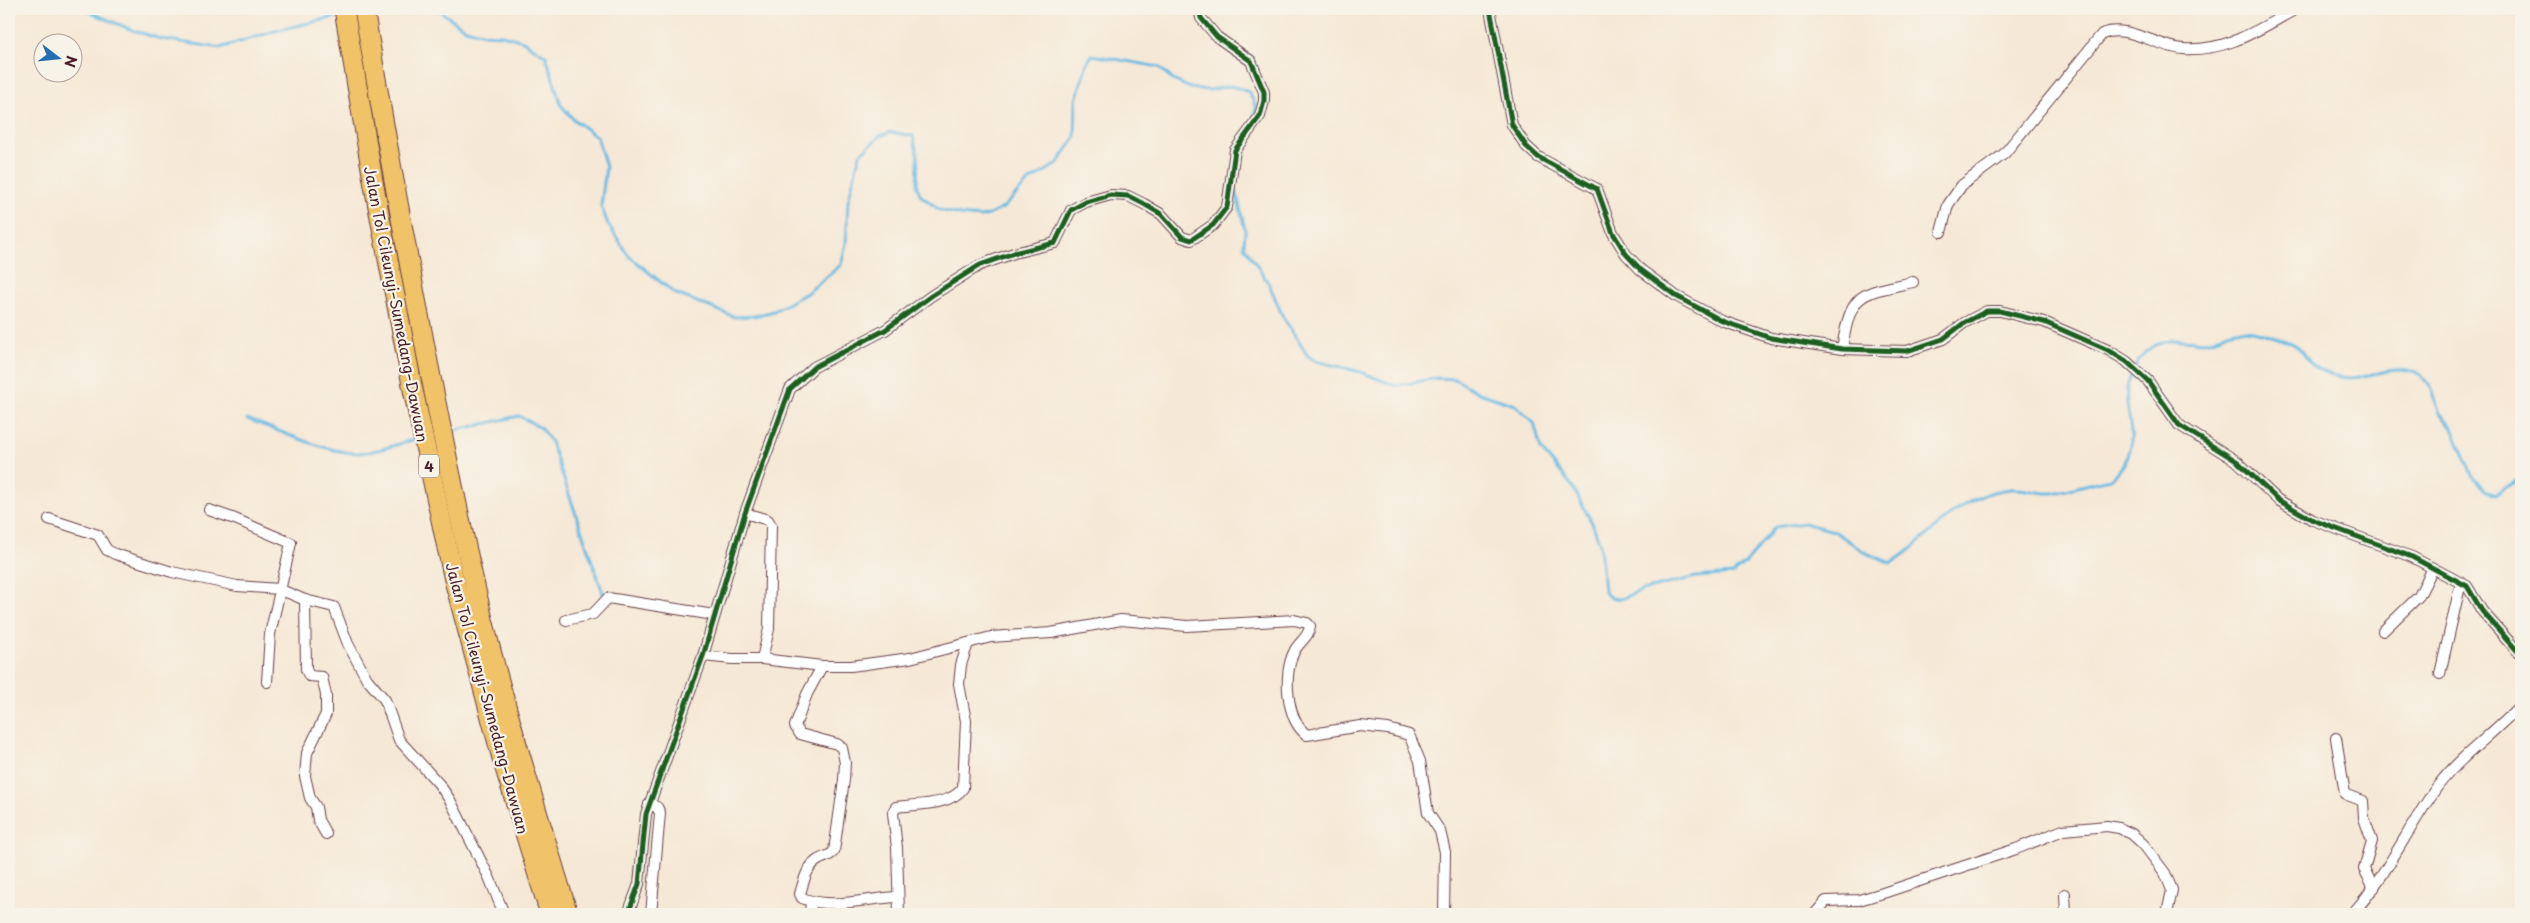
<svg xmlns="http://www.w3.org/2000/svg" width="2530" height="923" font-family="'Playpen Sans',sans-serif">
<rect width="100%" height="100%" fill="#f7f3e8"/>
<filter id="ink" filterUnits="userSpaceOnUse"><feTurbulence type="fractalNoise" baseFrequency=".02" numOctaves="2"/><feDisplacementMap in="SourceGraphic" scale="10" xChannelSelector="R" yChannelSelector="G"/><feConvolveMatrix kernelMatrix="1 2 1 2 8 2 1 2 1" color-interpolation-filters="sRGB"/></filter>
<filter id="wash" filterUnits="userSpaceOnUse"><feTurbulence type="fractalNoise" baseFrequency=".0096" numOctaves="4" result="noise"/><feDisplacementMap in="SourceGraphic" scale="20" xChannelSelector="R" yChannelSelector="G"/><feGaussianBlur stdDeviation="1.12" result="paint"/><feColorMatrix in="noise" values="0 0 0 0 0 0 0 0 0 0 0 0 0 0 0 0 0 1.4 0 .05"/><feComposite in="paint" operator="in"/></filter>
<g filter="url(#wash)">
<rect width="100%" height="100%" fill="#f6e8d6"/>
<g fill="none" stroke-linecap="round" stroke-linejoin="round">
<g stroke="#67bae3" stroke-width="3">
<polyline points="83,9 132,30 161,39 220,48 275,31 339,16"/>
<polyline points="437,9 466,29 484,34 502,35 523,41 546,56 561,105 573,119 597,137 606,167 601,206 608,224 629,256 674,293 735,317 754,316 774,311 807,293 841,265 846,244 848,201 860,154 880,136 890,132 913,136 918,156 917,187 921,196 940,210 960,215 980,217 989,215 1003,208 1028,182 1057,164 1075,138 1076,100 1087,63 1092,55 1159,67 1173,80 1190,88 1209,90 1231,86 1249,92 1256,107 1254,117"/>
<polyline points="370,10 383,9"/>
<path d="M1234 182 1245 230 1244 246 1269 284 1283 317 1308 356 1316 361 1361 372 1396 386 1436 378 1455 379 1479 393 1515 405 1534 423 1541 449 1572 486 1592 523 1600 544 1604 592 1611 598 1620 599 1643 590 1696 577 1733 574 1746 563 1775 527 1804 523 1834 531 1866 553 1891 563C1923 545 1944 512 1980 497 1988 493 2001 490 2010 489 2023 487 2037 494 2052 493 2072 490 2091 482 2111 479 2152 442 2116 412 2130 377 2140 351 2155 339 2184 340 2190 340 2197 342 2203 342 2216 342 2220 334 2231 331 2246 326 2279 338 2293 344 2303 348 2306 359 2313 366 2320 372 2332 375 2341 377 2358 381 2380 370 2397 370 2405 370 2413 372 2420 374L2429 385 2440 413 2452 428 2473 477 2485 490 2496 494 2521 478"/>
<path d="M247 419C278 430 326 453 357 453 376 453 399 443 417 439"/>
<polyline points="448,432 519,416 541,428 551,442 604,596"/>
</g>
</g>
</g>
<g filter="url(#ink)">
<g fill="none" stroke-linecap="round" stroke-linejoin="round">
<g stroke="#643d45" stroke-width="12">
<g id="minor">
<polyline points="1490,9 1512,125 1526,146 1538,157 1597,189 1613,233 1626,254 1641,270 1676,296 1722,321 1771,338 1842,349 1907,351 1943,339 1964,323 1987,311 2000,311 2044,322 2108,350 2126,361 2148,381 2179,425 2238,462 2278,500 2313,520 2412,557 2467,586 2482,611 2521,655"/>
<path d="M1941 232 1948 205 1962 185 2004 154 2102 34C2126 23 2157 47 2183 49 2227 52 2259 29 2296 9"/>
<path d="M1842 349C1851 291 1859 294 1913 282"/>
<polyline points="209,510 235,519 291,543 270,634 267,682"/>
<polyline points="745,513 768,520 771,525 769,629 762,659"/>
<polyline points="49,519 98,535 107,550 115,554 172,572 237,586 279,589 305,600 334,607 348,644 367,679 385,700 399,740 439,784 450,800 489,877 504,914"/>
<polyline points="305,600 306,669 309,676 322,677 326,695 326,714 307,753 305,776 310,798 316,807 318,820 326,834"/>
<polyline points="566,620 593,614 608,598 714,615"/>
<polyline points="2383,631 2419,596 2433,568"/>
<polyline points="703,656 732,659 762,659 822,666"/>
<polyline points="2440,674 2461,582"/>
<polyline points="2336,738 2345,794 2363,801 2364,818 2372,841 2364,869 2374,888"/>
<polyline points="649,804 657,807 660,813 651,914"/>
<polyline points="2065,894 2066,914"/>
<path d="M898 897C866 898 833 910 802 898L800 894C804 880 807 865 820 859 826 856 831 856 834 851L844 780 845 763 842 748 837 744 800 734 795 726 807 694 822 666H851L910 658 991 637 1051 633 1121 620 1187 626 1294 620 1307 623 1310 626C1309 638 1299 641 1294 652 1283 673 1286 720 1307 735L1360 726 1388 729 1409 735 1420 761 1428 813 1440 831 1445 852 1444 914"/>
<polyline points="628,914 639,884 646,814 703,656 745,513 790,389 814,367 885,330 931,296 980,265 1014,253 1055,243 1071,210 1086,202 1111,195 1128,196 1144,204 1161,214 1182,237 1191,240 1213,225 1227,207 1235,150 1260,116 1264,101 1264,92 1251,61 1217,37 1201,18 1199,9"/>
<polyline points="810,914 811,902"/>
<path d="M899 914 897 848 893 813 896 807C917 804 950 806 963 788L966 721 959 684 961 665 968 643"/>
<polyline points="1815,914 1826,901 1859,900 1883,893 2016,849 2063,830 2107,826 2119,828 2132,834 2144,845 2165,873 2172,890 2167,914"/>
<path d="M2352 914C2387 876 2407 829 2437 787 2461 755 2495 733 2521 704"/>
</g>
</g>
<g stroke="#643d45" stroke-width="21">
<g id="motorway">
<polyline points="344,9 374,186 413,390 454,580 503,762 550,914"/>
<path d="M364 9C396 197 430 386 472 573 498 688 534 801 568 914"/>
</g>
</g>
<use href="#minor" stroke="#fff" stroke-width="10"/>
<use href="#motorway" stroke="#f0c369" stroke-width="19"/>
<g stroke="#f7f3e8" stroke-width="8">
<g id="cycleway">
<polyline points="1490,9 1512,125 1526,146 1538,157 1597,189 1613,233 1626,254 1641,270 1676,296 1722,321 1771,338 1842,349 1907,351 1943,339 1964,323 1987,311 2000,311 2044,322 2108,350 2126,361 2148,381 2179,425 2238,462 2278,500 2313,520 2412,557 2467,586 2482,611 2521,655"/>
<polyline points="628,914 639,884 646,814 703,656 745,513 790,389 814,367 885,330 931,296 980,265 1014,253 1055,243 1071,210 1086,202 1111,195 1128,196 1144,204 1161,214 1182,237 1191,240 1213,225 1227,207 1235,150 1260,116 1264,101 1264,92 1251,61 1217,37 1201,18 1199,9"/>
</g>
</g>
<use href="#cycleway" stroke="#1b5e20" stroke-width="5"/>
</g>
</g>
<g text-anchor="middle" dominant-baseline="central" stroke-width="4.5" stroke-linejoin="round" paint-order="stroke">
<rect fill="#f7f3e8" stroke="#7e5f64" stroke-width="1" x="419" y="454.5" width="20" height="23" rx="4"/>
<g font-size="14" font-weight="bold" fill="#4a1f2b">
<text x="429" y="466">4</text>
</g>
<g font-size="15" fill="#4a1f2b" stroke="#f7f3e8">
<text transform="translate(397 304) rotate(79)">Jalan Tol Cileunyi–Sumedang–Dawuan</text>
<text transform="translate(488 698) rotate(75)">Jalan Tol Cileunyi–Sumedang–Dawuan</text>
</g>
</g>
<rect width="2530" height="923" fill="none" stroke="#f7f3e8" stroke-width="30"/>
<g transform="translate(58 58) rotate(106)"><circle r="24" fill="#f7f3e8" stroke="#b29e9c"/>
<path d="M0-4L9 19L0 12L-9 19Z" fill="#1f6fb2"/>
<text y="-8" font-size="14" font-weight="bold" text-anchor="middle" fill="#4a1f2b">N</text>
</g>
</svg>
